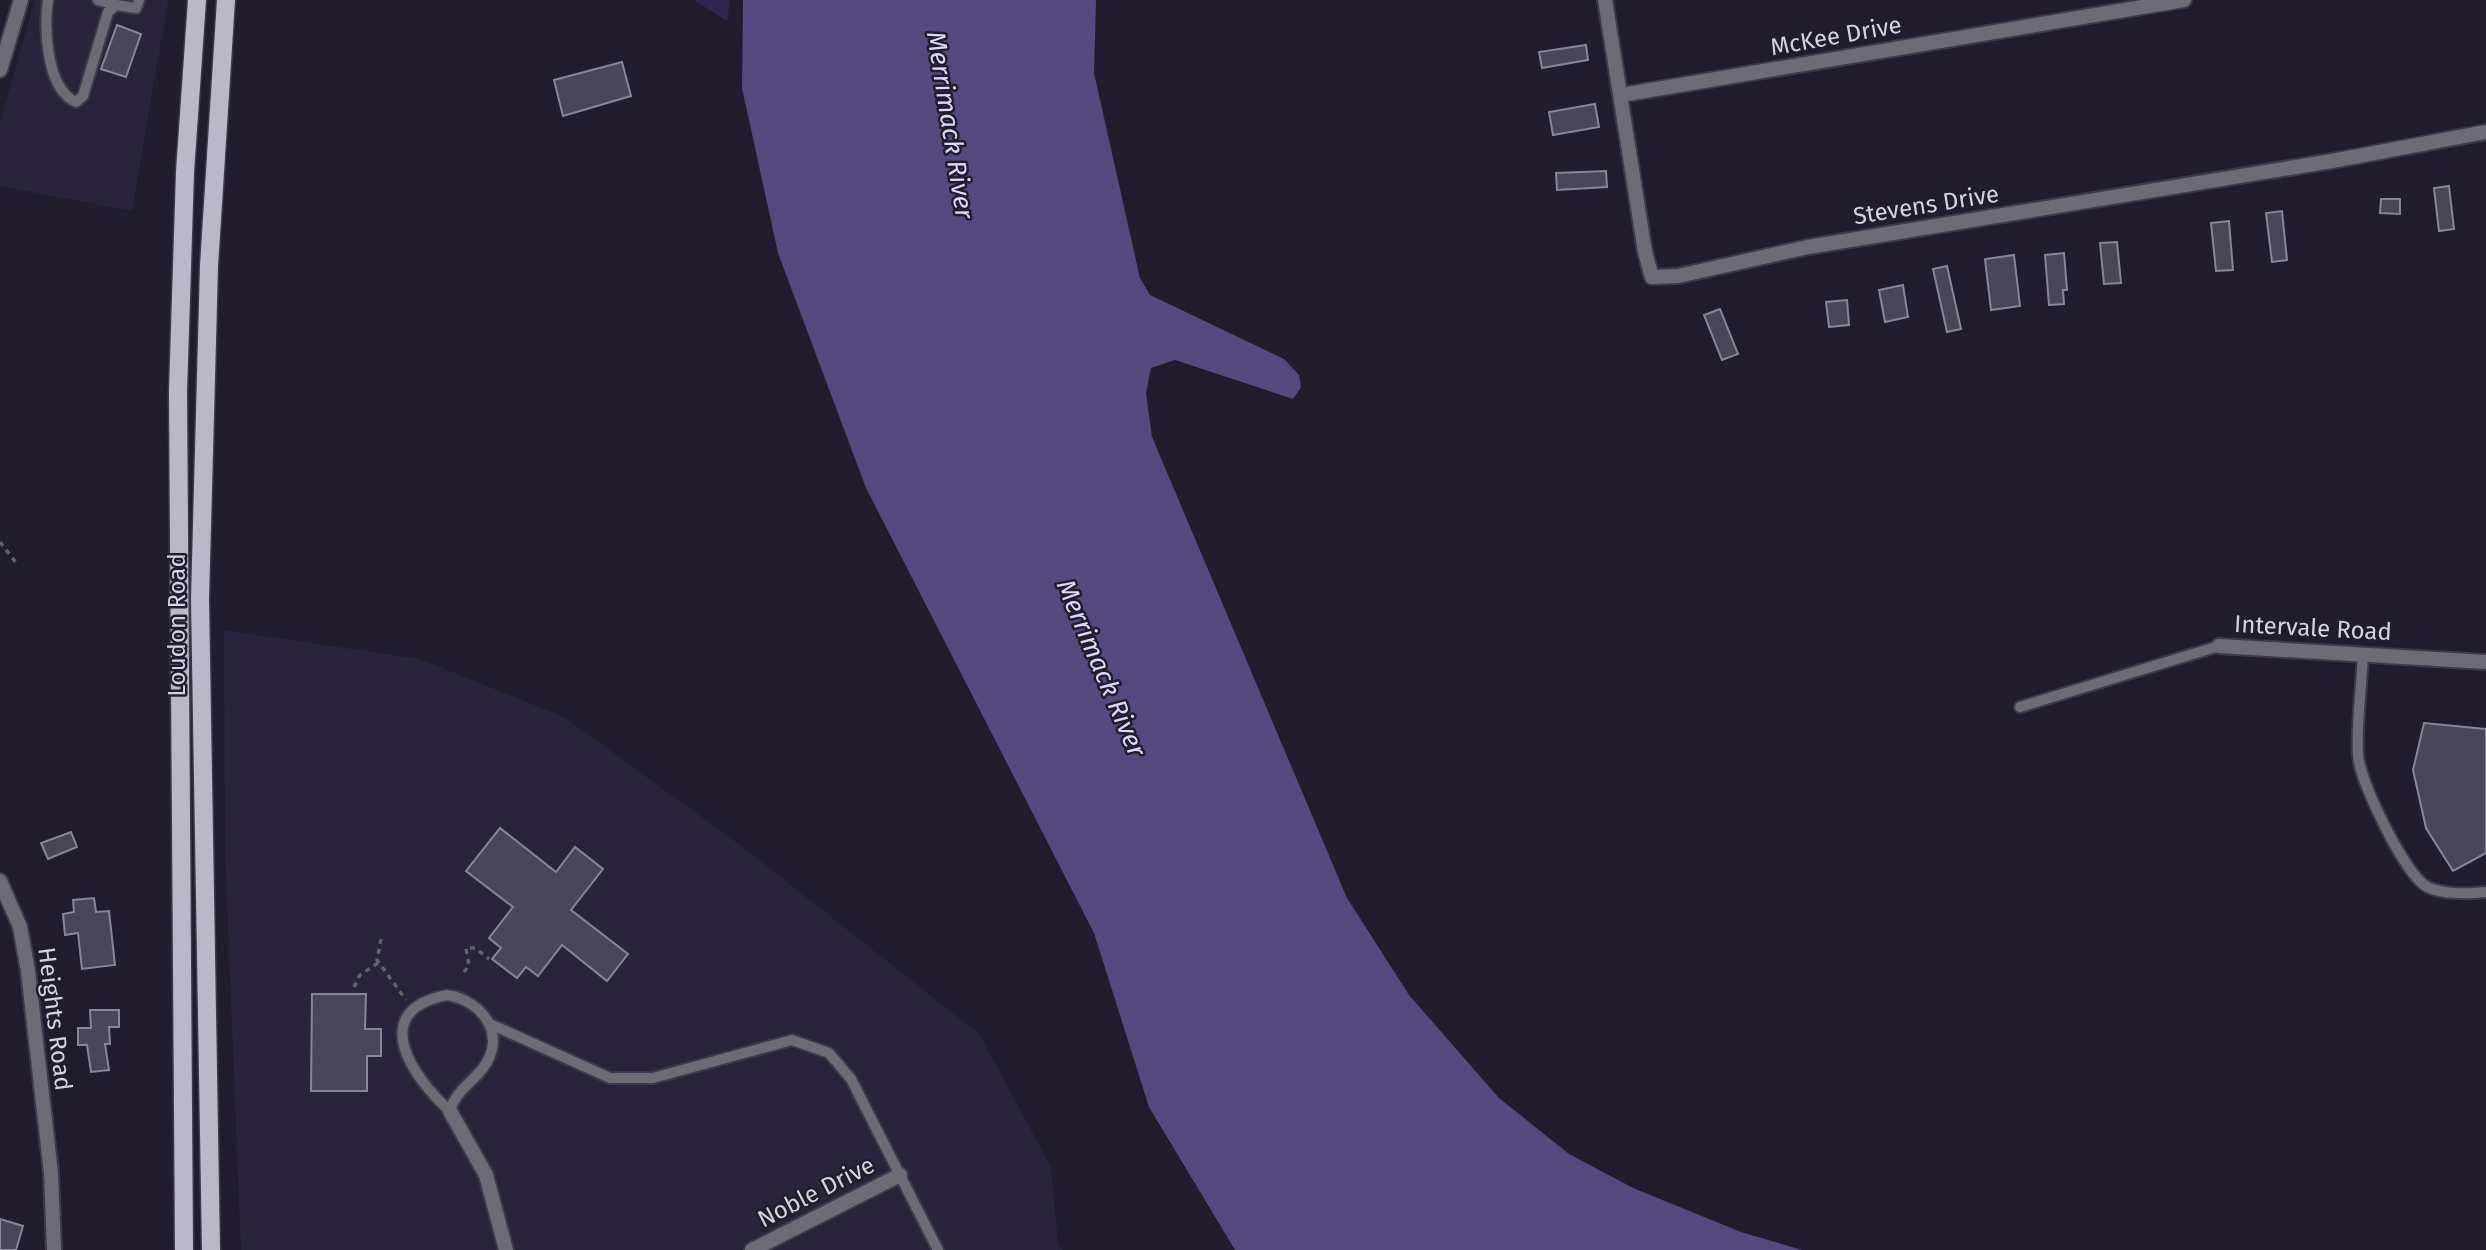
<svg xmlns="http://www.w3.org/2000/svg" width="2486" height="1250" font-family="'Fira Sans',sans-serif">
<rect width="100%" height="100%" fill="#211d2e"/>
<g fill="#29243b">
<polygon points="35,0 168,0 132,211 0,186 0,123"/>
<polygon points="224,630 420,659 564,717 744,848 979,1034 1051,1167 1058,1244 1063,1250 241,1250 225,852"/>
</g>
<polygon fill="#31264f" points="694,0 730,0 727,21"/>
<polygon fill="#56497f" points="743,0 1096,0 1094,73 1140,278 1150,295 1284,359 1299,375 1301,387 1293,399 1175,360 1151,368 1146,393 1152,437 1347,898 1409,995 1499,1098 1569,1154 1633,1188 1741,1232 1802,1250 1235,1250 1149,1107 1094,933 866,488 778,253 742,88"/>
<g fill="#4a465a" stroke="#88849a" stroke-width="2">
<polygon points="117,25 141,34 126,77 101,69"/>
<polygon points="1586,45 1588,60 1542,68 1539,52"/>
<polygon points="622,62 631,96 563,116 554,80"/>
<polygon points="1595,104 1599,127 1553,135 1549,112"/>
<polygon points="1606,171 1607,187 1557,190 1556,173"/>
<polygon points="2449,186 2454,229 2439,231 2434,188"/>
<polygon points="2381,199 2400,199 2400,214 2380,213"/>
<polygon points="2282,211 2287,260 2272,262 2266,213"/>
<polygon points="2229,221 2233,270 2216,271 2211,223"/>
<polygon points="2117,242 2121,283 2104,284 2100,243"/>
<polygon points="2064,253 2067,290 2063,290 2064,304 2049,305 2045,255"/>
<polygon points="2014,255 2020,306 1991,310 1985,259"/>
<polygon points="1947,266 1961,329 1947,332 1933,269"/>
<polygon points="1903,285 1908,317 1885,322 1879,290"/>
<polygon points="1847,300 1849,325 1829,327 1826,302"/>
<polygon points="1720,309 1738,354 1722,360 1704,315"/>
<polygon points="2424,723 2486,729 2486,853 2453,871 2426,828 2413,770"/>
<polygon points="500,828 556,872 575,847 603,869 571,910 628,954 607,981 562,945 538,976 526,967 517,978 492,959 501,948 489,938 513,907 466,871"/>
<polygon points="71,832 77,847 48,859 41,843"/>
<polygon points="94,898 96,912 109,911 115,965 82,969 78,933 65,935 63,914 74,912 73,900"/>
<polygon points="312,994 366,994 365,1029 381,1029 381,1056 367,1056 367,1091 311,1091"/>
<polygon points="90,1010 119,1010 119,1027 109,1027 110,1044 105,1044 109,1070 91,1072 87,1045 78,1045 78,1028 91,1028"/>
<polygon points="0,1219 23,1226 16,1250 0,1250"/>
</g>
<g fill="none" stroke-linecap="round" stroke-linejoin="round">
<g stroke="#3e3a4a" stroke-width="14">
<g id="lane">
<path d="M48 0C44 28 46 89 76 102L83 96 108 12 116 5 136 8 139 0"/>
<polyline points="98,0 116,5"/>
<path d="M2363 653C2362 686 2356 722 2358 755 2360 782 2402 867 2423 884 2436 895 2470 894 2486 892"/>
<polyline points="2020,707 2219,646"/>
<path d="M447 995C482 1000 508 1035 483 1068 471 1084 456 1090 450 1111 413 1078 366 1011 447 995Z"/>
<polyline points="490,1024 610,1078 653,1078 792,1040 829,1053 851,1079 938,1250"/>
</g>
</g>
<g stroke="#3e3a4a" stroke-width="18">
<g id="street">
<polyline points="1605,0 1645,252 1652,277 1678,276 1808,247 2332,161 2486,132"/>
<polyline points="0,70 21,0"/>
<polyline points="1621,95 2184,0"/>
<polyline points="2219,646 2486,662"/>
<polyline points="0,881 20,927 28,971 51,1173 54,1250"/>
<polyline points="450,1111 486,1175 506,1250"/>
<polyline points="752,1250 900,1175"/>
</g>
</g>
<g stroke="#3e3a4a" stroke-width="21">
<g id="primary">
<polyline points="184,1250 178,392 185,172 197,0"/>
<polyline points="211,1250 200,599 209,266 226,0"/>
</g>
</g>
<g stroke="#63606f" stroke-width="3.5" stroke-dasharray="5 5" stroke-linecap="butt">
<polyline points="0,542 17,564"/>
<polyline points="381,939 377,960 406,1000"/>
<polyline points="464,972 469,966 466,948 475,948 489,959"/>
<polyline points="354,987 360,975 378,963"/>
</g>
<use href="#lane" stroke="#6d6b75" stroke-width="10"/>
<use href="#street" stroke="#6d6b75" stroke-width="14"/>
<use href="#primary" stroke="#bbb7cb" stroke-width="18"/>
</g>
<g text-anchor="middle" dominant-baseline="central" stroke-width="5" stroke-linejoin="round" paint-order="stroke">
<g font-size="24" fill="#d4d2de" stroke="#211d2e">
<text transform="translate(1836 36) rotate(-10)">McKee Drive</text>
<text transform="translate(1926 205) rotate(-9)">Stevens Drive</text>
<text transform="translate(177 625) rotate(-90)">Loudon Road</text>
<text transform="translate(2313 628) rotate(3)">Intervale Road</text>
<text transform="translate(55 1019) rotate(83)">Heights Road</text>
<text transform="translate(816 1192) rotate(-27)">Noble Drive</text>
</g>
<g font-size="26" font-style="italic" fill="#ddd7f9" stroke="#211d2e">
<text transform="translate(950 125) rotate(81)">Merrimack River</text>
<text transform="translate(1101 668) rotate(67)">Merrimack River</text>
</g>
</g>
</svg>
